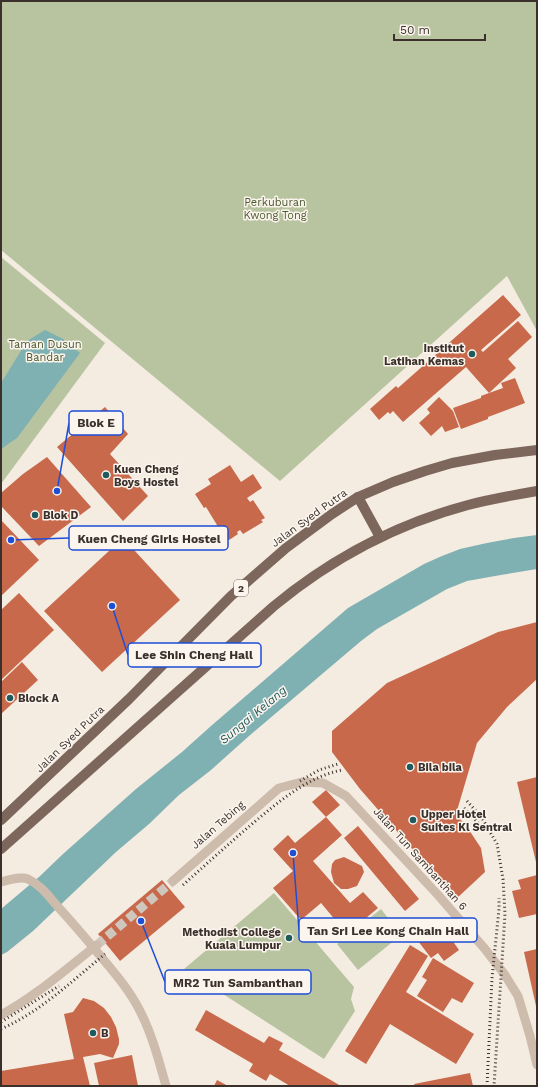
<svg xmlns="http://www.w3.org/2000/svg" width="538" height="1087" font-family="'Work Sans',sans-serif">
<rect width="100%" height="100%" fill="#f4ebe1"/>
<g fill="#b8c4a0">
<polygon points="1,1 537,1 537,331 507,276 280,481 1,250"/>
<polygon points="1,257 105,343 1,484"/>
<polygon points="274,893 354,987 351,999 355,1011 324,1059 184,969"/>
<polygon points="381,909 401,935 358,970 337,944"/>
</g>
<g fill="#7fb0b2">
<polygon points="45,330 63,339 80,353 17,438 1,449 1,383 27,341"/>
<polygon points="537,535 537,569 495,576 467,581 447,589 377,629 361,641 249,736 211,770 179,795 149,824 116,852 33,931 7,952 1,955 1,909 39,877 63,854 136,789 182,752 211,726 348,608 424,564 442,556 460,549 487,543 514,538"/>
</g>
<g fill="#c8694b">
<polygon points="503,295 521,315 481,350 483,352 518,321 532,337 508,359 516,368 489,393 503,388 501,383 515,378 525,403 488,417 488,419 461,429 453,408 481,398 481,396 489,393 466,367 403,422 393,411 390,414 388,412 379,420 370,409 396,386 398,388"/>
<polygon points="439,397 453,411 459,427 445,432 442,426 431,436 419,423 430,413 427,409"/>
<polygon points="105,407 128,434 110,454 148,496 123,521 57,447"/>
<polygon points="47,457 91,507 39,546 1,506 1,493 23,474"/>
<polygon points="230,465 241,482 253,474 262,488 247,498 250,502 253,500 265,518 261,520 263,522 243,534 240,530 237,532 238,534 229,540 227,538 224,540 216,527 217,525 206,507 204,508 195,494 211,484 208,479"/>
<polygon points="1,520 39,560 1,596"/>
<polygon points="123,538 180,600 102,672 44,611"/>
<polygon points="19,593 54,630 1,680 1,610"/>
<polygon points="537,622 537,679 507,707 477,743 456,814 469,830 481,848 485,872 456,899 360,789 332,752 332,731 387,683 498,632"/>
<polygon points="22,662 38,680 1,714 1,682"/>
<polygon points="537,777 537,862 536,862 517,782"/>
<polygon points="326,790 340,805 326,817 312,802"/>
<polygon points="326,817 342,835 313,861 350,903 363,892 378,908 347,934 321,903 301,920 273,888 293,871 273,849 288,835 295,843"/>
<polygon points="358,826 419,899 405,911 344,838"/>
<polygon points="344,857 362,866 364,872 357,886 348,889 341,889 334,883 331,872 332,864 335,860"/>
<polygon points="537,875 537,914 519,918 512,891 521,889 518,880"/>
<polygon points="162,880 185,907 120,961 98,934"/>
<polygon points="438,920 459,950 444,961 438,953 431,958 415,937"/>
<polygon points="410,945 428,956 406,992 474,1034 456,1064 390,1024 366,1064 345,1051"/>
<polygon points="537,949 537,1006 536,1006 524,952"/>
<polygon points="433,958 474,983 462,1003 452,998 443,1012 417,996 427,980 422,977"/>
<polygon points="83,998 94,1001 104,1008 111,1017 116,1027 119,1039 119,1044 113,1058 100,1054 83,1057 90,1086 1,1086 1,1071 74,1059 64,1014 73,1012"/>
<polygon points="206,1010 264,1043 269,1036 283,1043 279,1050 341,1086 290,1086 270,1074 266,1081 249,1071 253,1064 195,1030"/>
<polygon points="132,1055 138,1086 99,1086 94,1063"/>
<polygon points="470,1073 473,1086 415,1086 414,1084"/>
<polygon points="217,1080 228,1086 214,1086"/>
</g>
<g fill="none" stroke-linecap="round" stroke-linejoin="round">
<polyline stroke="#cfc6bd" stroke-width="9" stroke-dasharray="9 4.5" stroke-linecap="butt" points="97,945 173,881"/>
<g stroke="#cdbbac" stroke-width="9">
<polyline points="173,881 279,788 302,782 323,783 346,796 438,895 485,949 505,975 518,996 530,1036 537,1065"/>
<path d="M1 882C9 880 20 876 28 879 41 885 50 898 59 908 71 921 82 934 93 947 110 968 128 987 140 1011 152 1034 159 1061 166 1086"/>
<path d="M1 1015C36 996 66 969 97 945"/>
</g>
<g stroke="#7d675c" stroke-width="10">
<polyline points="358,497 380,537"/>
<polyline points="1,820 129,699 231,596 286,548 332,514 358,497 393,482 425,471 452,463 495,455 537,450"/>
<path d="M1 849 274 606C331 559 397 524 468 505 491 499 514 495 537 491"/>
</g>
<g stroke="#3b302b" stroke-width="3" stroke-dasharray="1 3" stroke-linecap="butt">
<polyline points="300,781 319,770 338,764"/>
<polyline points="467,801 482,818 497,844 503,879 505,914 494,1086"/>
<polyline points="464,808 481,826 483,831"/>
<path d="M183 885C210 861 236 837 264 814 287 795 312 776 342 770"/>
<polyline points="1,1022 59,986"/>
<path d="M1 1029C40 1012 72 981 105 954"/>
<polyline points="487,1086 492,978 499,909 499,898"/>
</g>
</g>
<g fill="#1f5a5e" stroke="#fbf5ee" stroke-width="1.5">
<circle cx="472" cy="354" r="4"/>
<circle cx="106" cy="475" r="4"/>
<circle cx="35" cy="515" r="4"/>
<circle cx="10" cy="698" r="4"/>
<circle cx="410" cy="767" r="4"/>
<circle cx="413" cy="820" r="4"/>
<circle cx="289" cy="938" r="4"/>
<circle cx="93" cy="1033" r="4"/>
</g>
<g text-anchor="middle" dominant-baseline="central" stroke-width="3" stroke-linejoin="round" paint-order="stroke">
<rect fill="#fbf5ee" stroke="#756b66" stroke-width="1" x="234" y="580" width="14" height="16" rx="3"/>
<g font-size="10" font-weight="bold" fill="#3b302b">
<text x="241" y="588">2</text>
</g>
<g font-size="11" fill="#4a5a2e" stroke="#fbf5ee">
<text x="275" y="202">Perkuburan<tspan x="275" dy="13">Kwong Tong</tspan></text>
<text x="45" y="344">Taman Dusun<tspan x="45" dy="13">Bandar</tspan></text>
</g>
<g font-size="11" font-weight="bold" fill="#3b302b" stroke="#fbf5ee" text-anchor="start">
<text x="464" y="348" text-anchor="end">Institut<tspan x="464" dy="13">Latihan Kemas</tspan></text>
<text x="114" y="469">Kuen Cheng<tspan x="114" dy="13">Boys Hostel</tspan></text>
<text x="43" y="515">Blok D</text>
<text x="18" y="698">Block A</text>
<text x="418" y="767">Bila bila</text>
<text x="421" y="814">Upper Hotel<tspan x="421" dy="13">Suites Kl Sentral</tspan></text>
<text x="281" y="932" text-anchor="end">Methodist College<tspan x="281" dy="13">Kuala Lumpur</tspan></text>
<text x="101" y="1033">B</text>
</g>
<g font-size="11" fill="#3b302b" stroke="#fbf5ee">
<text transform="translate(309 518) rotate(-36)">Jalan Syed Putra</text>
<text transform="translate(70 739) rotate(-44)">Jalan Syed Putra</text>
<text transform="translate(218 825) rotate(-41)">Jalan Tebing</text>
<text transform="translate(420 859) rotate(48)">Jalan Tun Sambanthan 6</text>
</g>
<g font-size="12" font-style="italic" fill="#1f5a5e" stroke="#fbf5ee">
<text transform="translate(253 715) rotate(-40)">Sungai Kelang</text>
</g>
</g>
<path fill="none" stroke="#1d4ed8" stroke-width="1.5" d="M57 491L69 423M11 540L69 538M112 606L128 655M293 853L299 930M141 921L165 982"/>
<g fill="#1d4ed8" stroke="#fbf5ee" stroke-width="1.5">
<circle cx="57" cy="491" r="4"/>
<circle cx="11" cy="540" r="4"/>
<circle cx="112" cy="606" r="4"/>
<circle cx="293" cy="853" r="4"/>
<circle cx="141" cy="921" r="4"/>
</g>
<g fill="#fbf5ee" stroke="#1d4ed8" stroke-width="1.5">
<rect x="69" y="411" width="54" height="24" rx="4"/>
<rect x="69" y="526" width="159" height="24" rx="4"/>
<rect x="128" y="643" width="133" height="24" rx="4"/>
<rect x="299" y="918" width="178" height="24" rx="4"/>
<rect x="165" y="970" width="146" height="24" rx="4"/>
</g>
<g font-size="12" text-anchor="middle" font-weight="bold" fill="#3b302b">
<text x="96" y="427">Blok E</text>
<text x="149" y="543">Kuen Cheng Girls Hostel</text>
<text x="194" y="659">Lee Shin Cheng Hall</text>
<text x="388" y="935">Tan Sri Lee Kong Chain Hall</text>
<text x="238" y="987">MR2 Tun Sambanthan</text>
</g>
<rect width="538" height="1087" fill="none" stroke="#3b302b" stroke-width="4"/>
<path d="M394 34v6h91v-6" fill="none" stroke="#3b302b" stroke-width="2"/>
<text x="400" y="34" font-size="12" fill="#3b302b" stroke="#fbf5ee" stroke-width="3" paint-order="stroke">50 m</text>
</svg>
